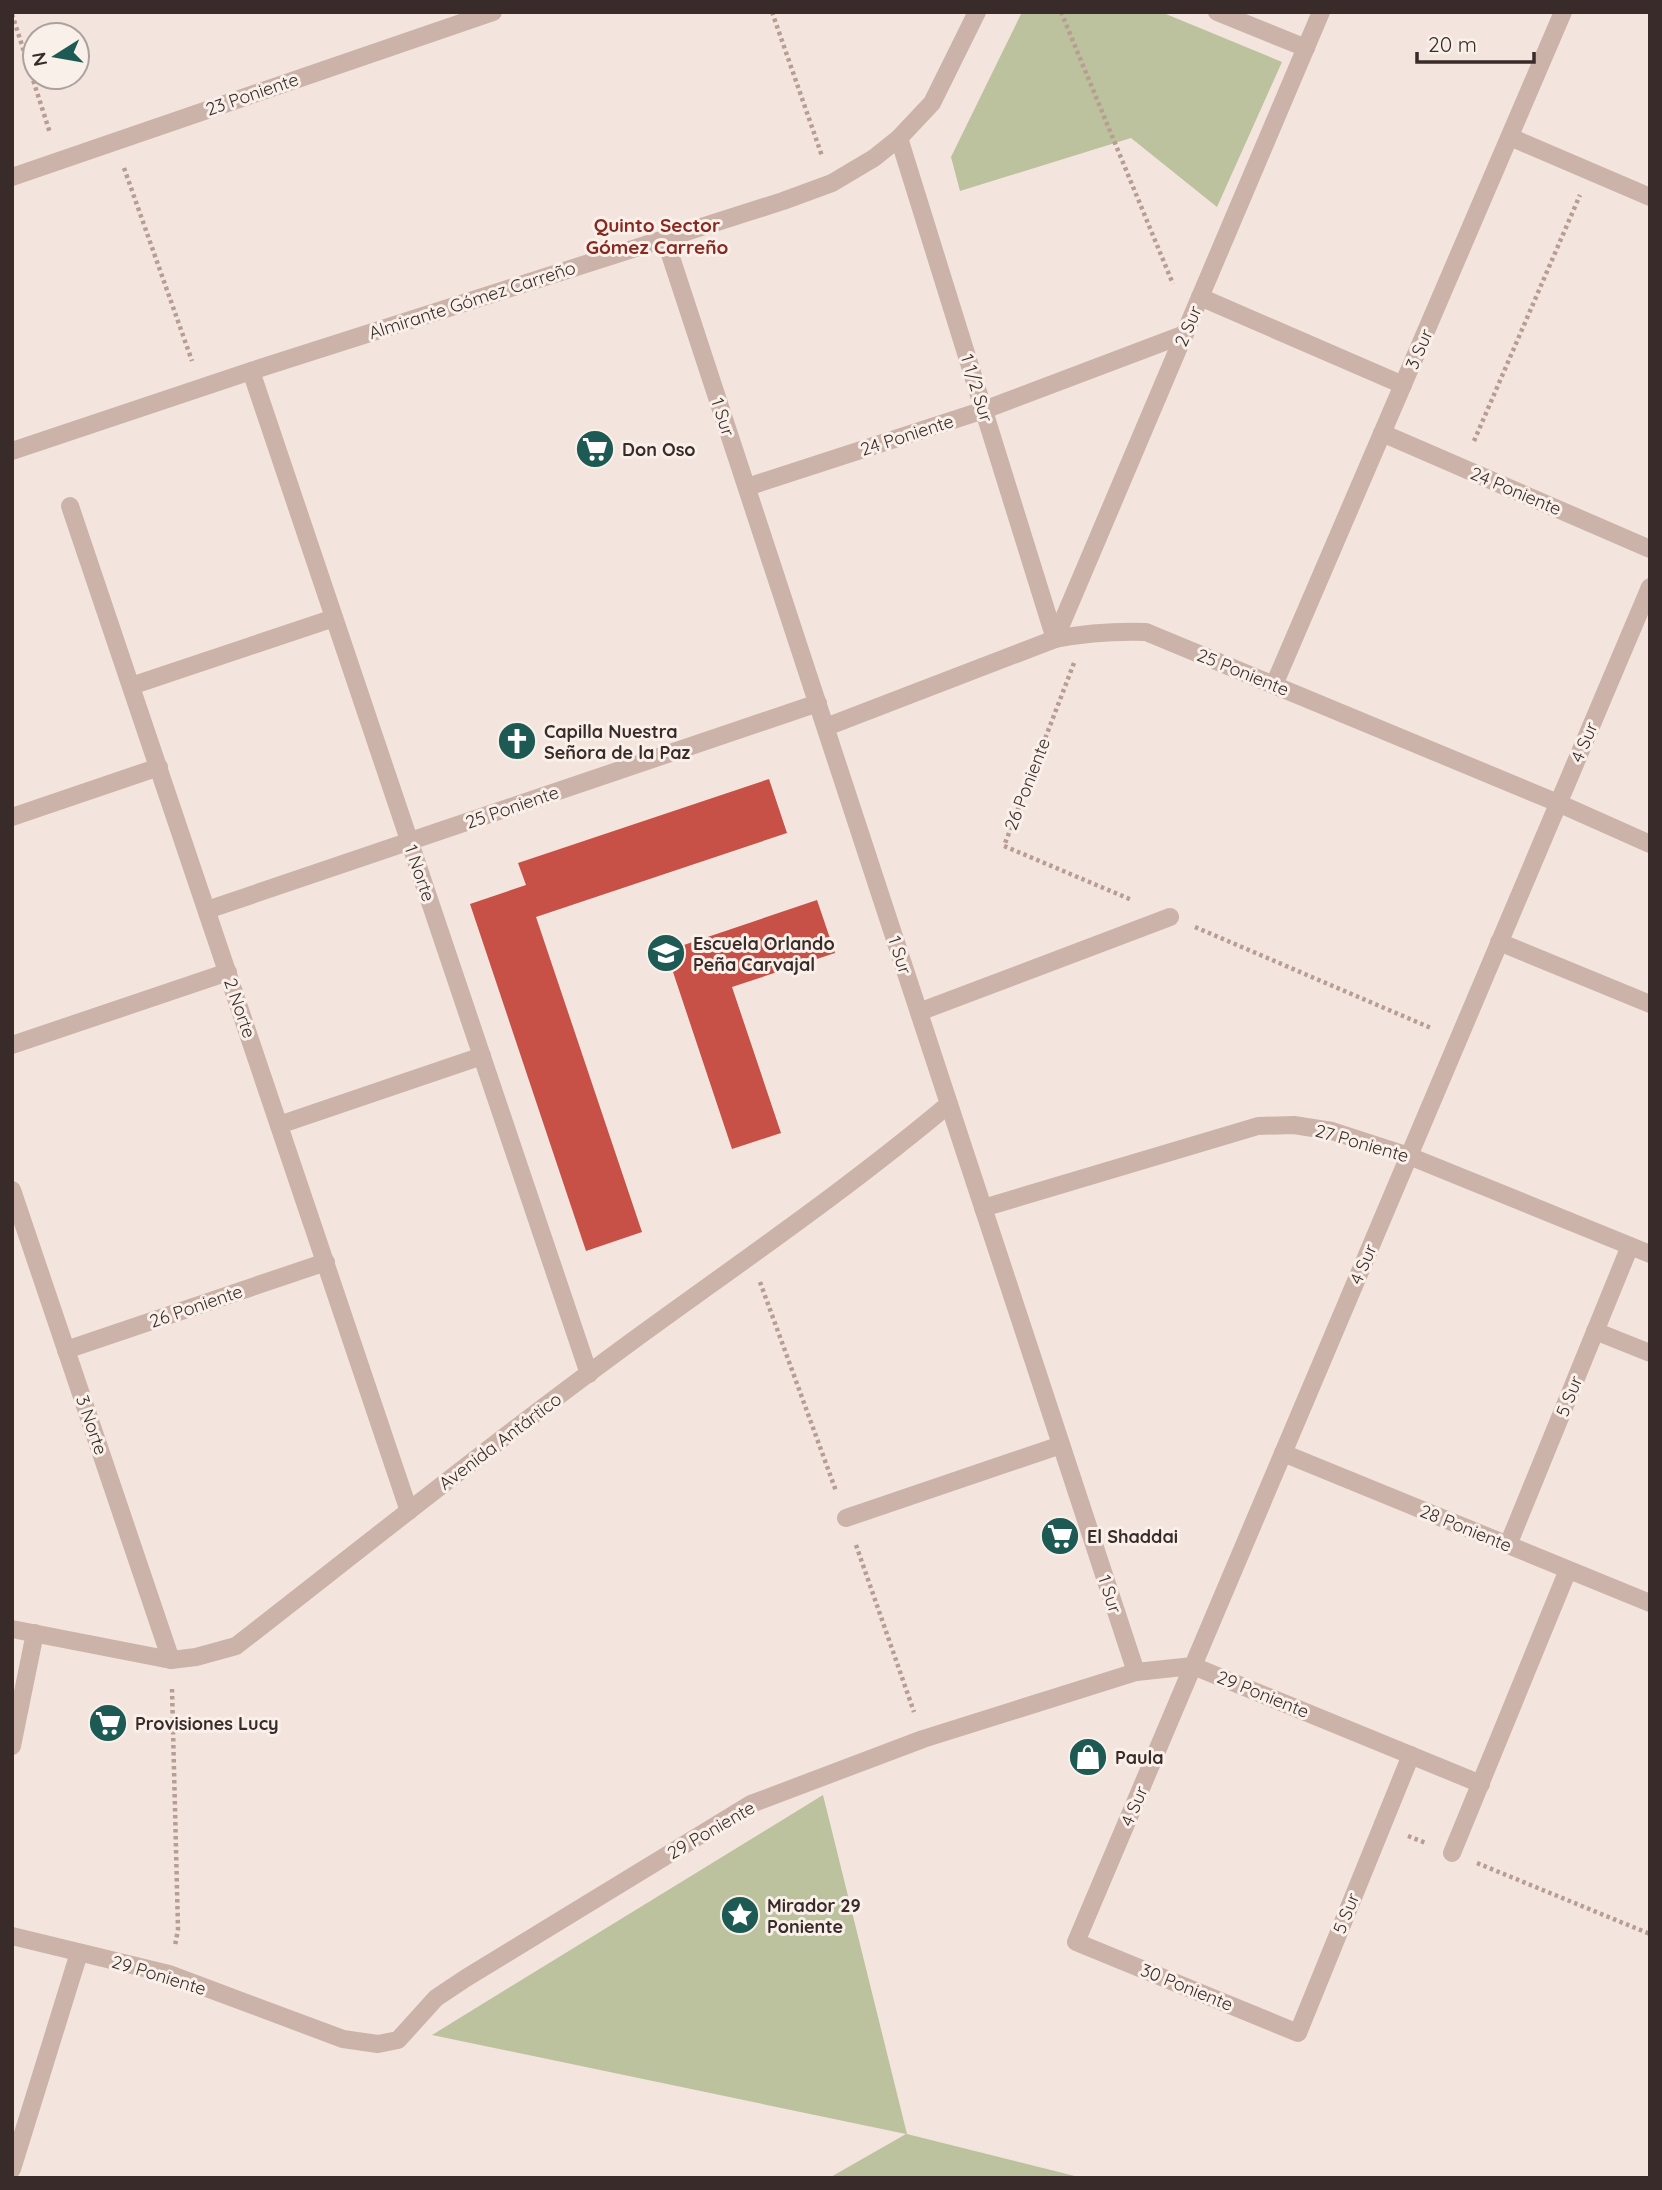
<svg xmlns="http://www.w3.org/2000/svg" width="1662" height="2190" font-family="Quicksand,sans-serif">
<rect width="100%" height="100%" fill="#f3e5dd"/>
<g fill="#bbc29d">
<polygon points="1022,12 1161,12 1282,62 1217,207 1131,138 960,191 951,157"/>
<polygon points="823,1795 907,2134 1083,2178 829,2178 906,2134 432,2035"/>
</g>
<g fill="#c75147">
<polygon points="769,779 787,833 536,917 642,1232 586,1251 470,904 526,885 518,863"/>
<polygon points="817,900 835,953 732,987 781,1133 732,1149 666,951"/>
</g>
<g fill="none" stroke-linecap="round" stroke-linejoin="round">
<g stroke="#b79d93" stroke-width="4.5" stroke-dasharray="3.5 3.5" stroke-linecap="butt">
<polyline points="772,12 822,156"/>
<polyline points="1061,12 1173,284"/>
<polyline points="12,14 50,133"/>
<polyline points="124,168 192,361"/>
<polyline points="1474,441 1580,195"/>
<polyline points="1074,663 1004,846 1132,900"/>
<polyline points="1195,927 1431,1028"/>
<polyline points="760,1282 836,1491"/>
<polyline points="856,1545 914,1712"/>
<polyline points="172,1689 178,1929 175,1946"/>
<polyline points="1408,1836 1426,1843"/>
<polyline points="1477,1863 1650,1934"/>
</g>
<g stroke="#cbb3a9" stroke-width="18">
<polyline points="1217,12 1306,48"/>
<polyline points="1510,137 1650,197"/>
<polyline points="899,138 1055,639"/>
<polyline points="12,177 493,12"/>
<polyline points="1200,297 1403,385"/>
<polyline points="251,371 589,1374"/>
<polyline points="1382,433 1650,549"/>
<polyline points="747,487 984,410 1185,334"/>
<polyline points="70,506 409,1511"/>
<polyline points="1055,639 1321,12"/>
<polyline points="1274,685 1563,12"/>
<polyline points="131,686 334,618"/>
<path d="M826 727 1055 639C1086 633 1115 631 1146 632L1558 803 1650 844"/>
<polyline points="12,817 159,767"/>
<polyline points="207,910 818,703"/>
<polyline points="1499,942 1650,1004"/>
<polyline points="919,1012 1170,917"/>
<polyline points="12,1045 228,972"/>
<polyline points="949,1104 1136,1672"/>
<polyline points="279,1125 482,1056"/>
<polyline points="12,1190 171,1660"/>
<polyline points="983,1208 1258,1126 1294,1125 1332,1131 1409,1156 1650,1254"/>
<polyline points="1595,1331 1650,1353"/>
<polyline points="66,1350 326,1262"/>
<polyline points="1283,1453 1650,1603"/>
<polyline points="846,1518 1061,1445"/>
<polyline points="1508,1545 1630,1246"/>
<polyline points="12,1746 35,1633"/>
<polyline points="1411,1755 1298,2033 1076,1942 1650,587"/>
<polyline points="1452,1853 1568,1570"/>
<polyline points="12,1936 169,1974 343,2039 378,2044 398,2040 436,1998 466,1978 751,1804 923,1739 1136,1672 1193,1666 1481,1784"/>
<polyline points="12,2169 79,1953"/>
</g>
<g stroke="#cbb3a9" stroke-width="18">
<polyline points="12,451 251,371 783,201 832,183 874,158 899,138 932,103 977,12"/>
<path d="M12 1629 171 1660 196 1657 236 1646C367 1544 497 1440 631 1342 738 1264 848 1189 949 1104L665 239"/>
</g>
</g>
<defs>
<g id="supermarket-disc" transform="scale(2.0125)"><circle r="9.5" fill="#1e5a54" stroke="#faf0ea"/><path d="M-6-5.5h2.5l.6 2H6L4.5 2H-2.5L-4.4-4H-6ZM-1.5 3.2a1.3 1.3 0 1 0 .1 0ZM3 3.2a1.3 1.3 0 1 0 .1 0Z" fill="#fff"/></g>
<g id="church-disc" transform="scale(2.0125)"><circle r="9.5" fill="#1e5a54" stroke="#faf0ea"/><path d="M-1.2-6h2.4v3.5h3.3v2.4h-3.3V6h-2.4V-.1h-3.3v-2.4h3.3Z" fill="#fff"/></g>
<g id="school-disc" transform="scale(2.0125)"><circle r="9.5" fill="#1e5a54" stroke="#faf0ea"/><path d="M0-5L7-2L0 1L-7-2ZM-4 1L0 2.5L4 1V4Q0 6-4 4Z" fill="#fff"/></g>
<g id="shop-disc" transform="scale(2.0125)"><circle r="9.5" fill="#1e5a54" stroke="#faf0ea"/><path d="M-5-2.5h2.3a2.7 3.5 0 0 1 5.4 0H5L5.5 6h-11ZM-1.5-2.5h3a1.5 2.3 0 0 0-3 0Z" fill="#fff"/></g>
<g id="sight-disc" transform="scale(2.0125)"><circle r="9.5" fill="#1e5a54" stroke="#faf0ea"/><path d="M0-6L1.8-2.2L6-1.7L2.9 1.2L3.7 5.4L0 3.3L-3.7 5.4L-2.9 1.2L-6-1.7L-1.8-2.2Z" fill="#fff"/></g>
</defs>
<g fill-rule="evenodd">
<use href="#supermarket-disc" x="595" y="449"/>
<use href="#church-disc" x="517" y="741"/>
<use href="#school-disc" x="666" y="953"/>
<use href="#supermarket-disc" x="1060" y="1536"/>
<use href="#supermarket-disc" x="108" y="1723"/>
<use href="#shop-disc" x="1088" y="1757"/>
<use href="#sight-disc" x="740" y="1915"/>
</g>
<g text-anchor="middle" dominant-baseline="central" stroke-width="6" stroke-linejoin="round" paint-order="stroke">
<g font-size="18" fill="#382b29" stroke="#faf0ea">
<text transform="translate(252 94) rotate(-19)">23 Poniente</text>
<text transform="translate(472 300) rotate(-18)">Almirante Gómez Carreño</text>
<text transform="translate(1188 326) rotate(-67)">2 Sur</text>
<text transform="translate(1419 349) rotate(-67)">3 Sur</text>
<text transform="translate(977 388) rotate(73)">1 1/2 Sur</text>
<text transform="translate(723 417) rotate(72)">1 Sur</text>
<text transform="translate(907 435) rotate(-18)">24 Poniente</text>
<text transform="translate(1516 491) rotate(23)">24 Poniente</text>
<text transform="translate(1243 672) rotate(22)">25 Poniente</text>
<text transform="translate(1584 742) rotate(-67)">4 Sur</text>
<text transform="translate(1027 784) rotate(-69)">26 Poniente</text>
<text transform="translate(512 807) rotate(-19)">25 Poniente</text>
<text transform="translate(420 873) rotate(71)">1 Norte</text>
<text transform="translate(900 955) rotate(72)">1 Sur</text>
<text transform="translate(240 1008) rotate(71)">2 Norte</text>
<text transform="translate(1362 1143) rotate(16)">27 Poniente</text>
<text transform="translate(1363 1264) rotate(-67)">4 Sur</text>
<text transform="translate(196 1306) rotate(-19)">26 Poniente</text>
<text transform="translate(1569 1396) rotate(-68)">5 Sur</text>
<text transform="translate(92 1425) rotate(71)">3 Norte</text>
<text transform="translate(500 1441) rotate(-37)">Avenida Antártico</text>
<text transform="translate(1466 1528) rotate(22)">28 Poniente</text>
<text transform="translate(1110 1594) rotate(72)">1 Sur</text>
<text transform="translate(1263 1694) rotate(22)">29 Poniente</text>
<text transform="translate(1134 1806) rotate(-67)">4 Sur</text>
<text transform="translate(711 1830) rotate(-30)">29 Poniente</text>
<text transform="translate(1346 1913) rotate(-68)">5 Sur</text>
<text transform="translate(159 1975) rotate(17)">29 Poniente</text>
<text transform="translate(1187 1987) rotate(22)">30 Poniente</text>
</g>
<g font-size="18" font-weight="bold" fill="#382b29" stroke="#faf0ea" text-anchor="start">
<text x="622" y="449">Don Oso</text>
<text x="544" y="731">Capilla Nuestra<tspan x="544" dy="21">Señora de la Paz</tspan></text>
<text x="693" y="943">Escuela Orlando<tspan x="693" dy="21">Peña Carvajal</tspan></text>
<text x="1087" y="1536">El Shaddai</text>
<text x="135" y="1723">Provisiones Lucy</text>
<text x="1115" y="1757">Paula</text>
<text x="767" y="1905">Mirador 29<tspan x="767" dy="21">Poniente</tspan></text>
</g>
<g font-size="19" font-weight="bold" fill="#882921" stroke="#faf0ea">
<text x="657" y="225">Quinto Sector<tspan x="657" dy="22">Gómez Carreño</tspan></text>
</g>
</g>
<rect width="1662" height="2190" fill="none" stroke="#382b29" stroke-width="28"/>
<g transform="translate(56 56) rotate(259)"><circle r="33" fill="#faf0ea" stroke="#aca19d" stroke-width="2"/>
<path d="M0-5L12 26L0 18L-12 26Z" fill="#1e5a54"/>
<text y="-10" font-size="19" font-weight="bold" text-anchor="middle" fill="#382b29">N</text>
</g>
<path d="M1417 52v10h117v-10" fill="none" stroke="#382b29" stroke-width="3.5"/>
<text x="1428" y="52" font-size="21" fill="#382b29" stroke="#faf0ea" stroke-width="5" paint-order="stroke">20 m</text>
</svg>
